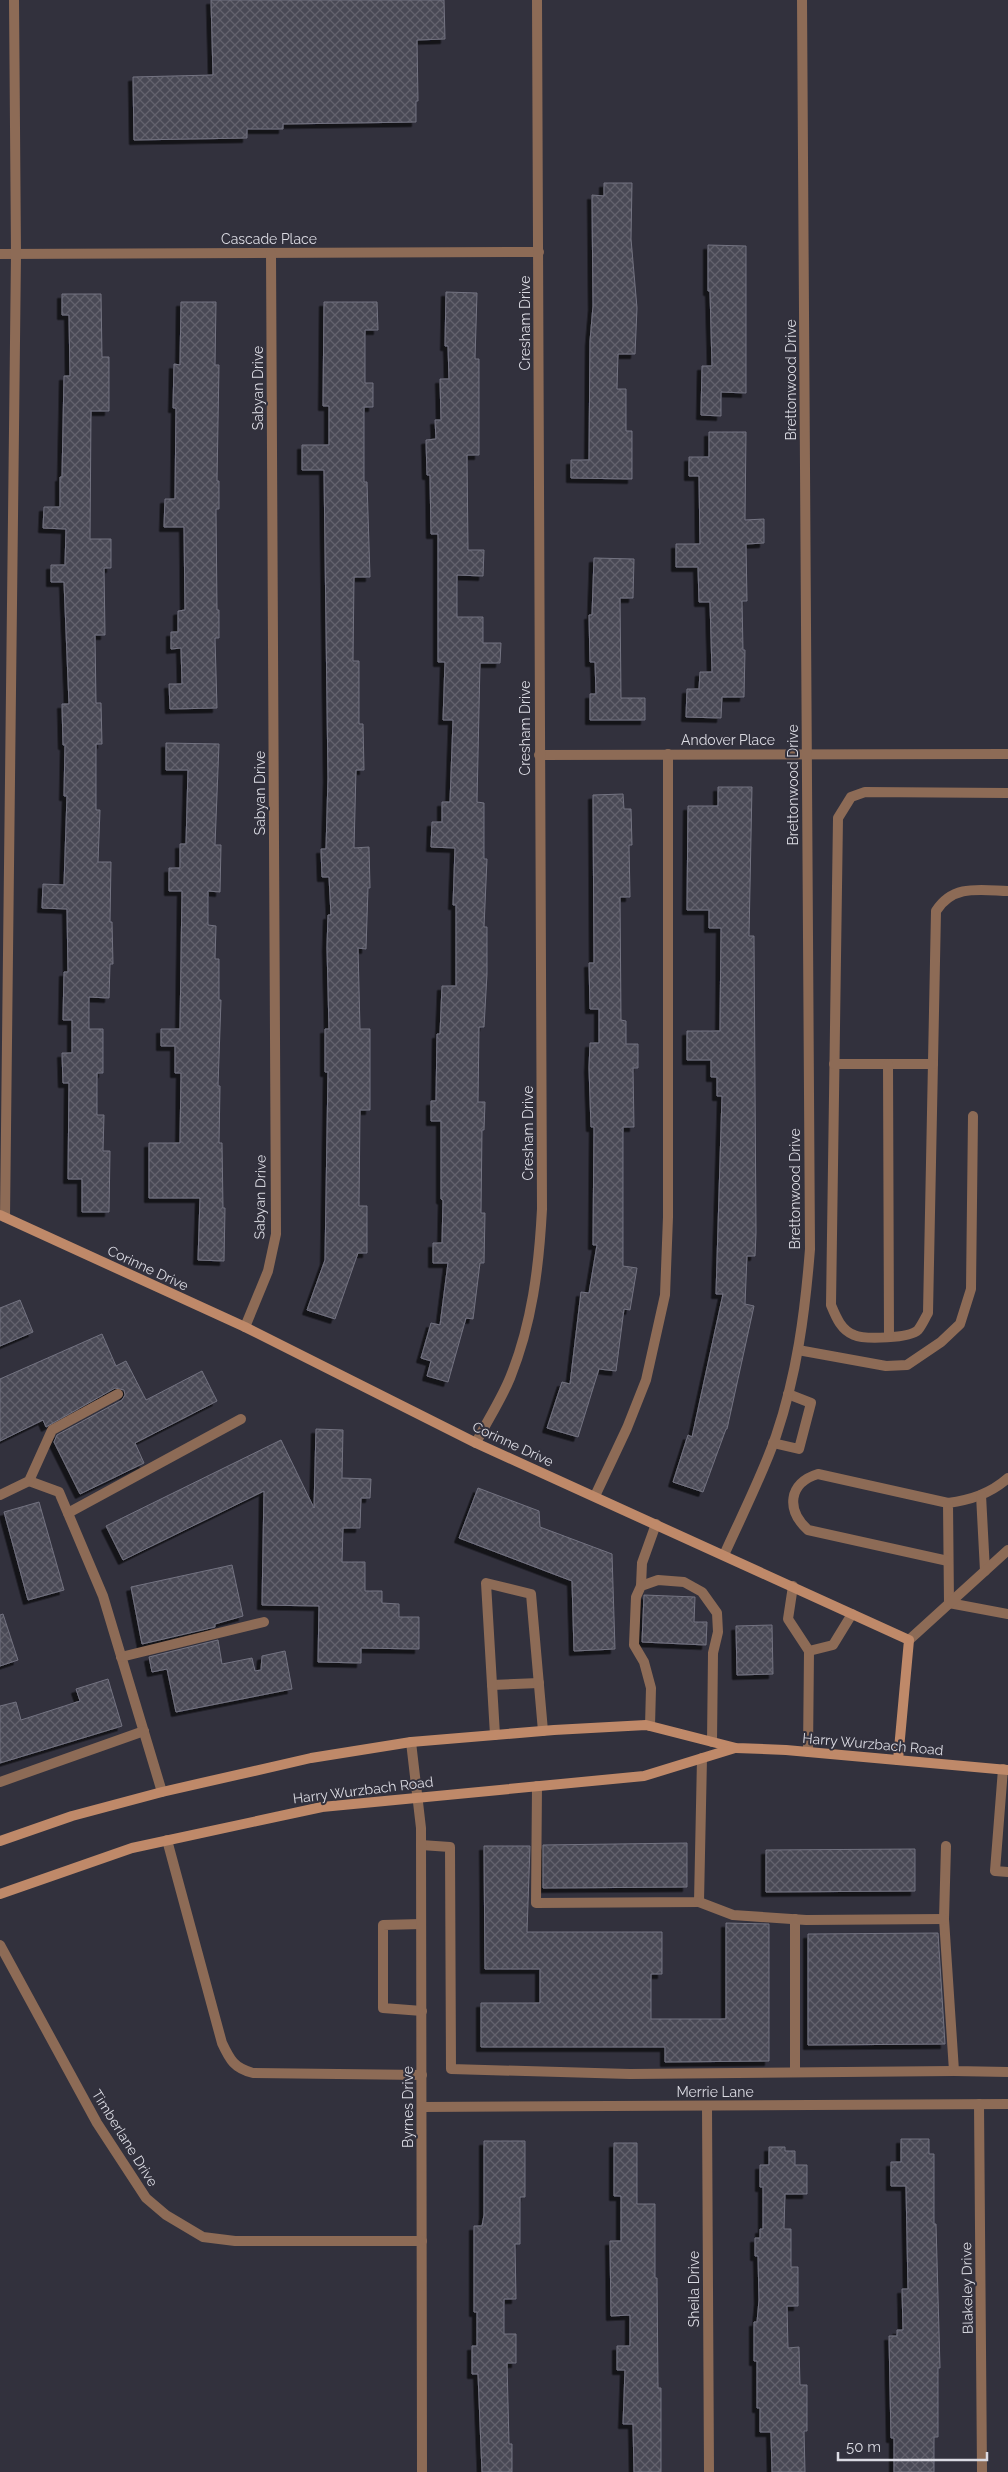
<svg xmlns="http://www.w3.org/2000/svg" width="1008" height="2472" font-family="Raleway,sans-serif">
<defs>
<pattern id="building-cross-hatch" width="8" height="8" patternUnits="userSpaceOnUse" patternTransform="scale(1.25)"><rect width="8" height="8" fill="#494855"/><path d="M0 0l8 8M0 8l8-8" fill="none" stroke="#63626d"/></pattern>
<filter id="shadow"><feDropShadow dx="-4.5" dy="4.5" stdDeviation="0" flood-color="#0009"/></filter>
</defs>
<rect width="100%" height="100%" fill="#32313d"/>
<g fill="url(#building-cross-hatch)" stroke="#737381" filter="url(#shadow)">
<polygon points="211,0 444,0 445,39 417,40 418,101 416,101 416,122 283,124 283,129 247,129 247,138 134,140 133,77 213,75"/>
<polygon points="604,183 632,183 631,239 637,308 635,354 618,354 617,389 626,389 626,431 632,431 632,479 571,478 571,460 589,460 590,341 593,306 592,195 604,196"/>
<polygon points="708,245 746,246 746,393 721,392 721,416 701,415 702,366 712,366 710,291 708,291"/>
<polygon points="446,292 477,293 475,359 479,359 479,455 467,455 468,550 484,550 483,576 457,575 457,617 483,617 483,643 501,643 500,663 480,663 477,802 484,803 484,859 487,859 484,927 487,927 487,974 484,1027 479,1027 478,1102 485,1102 484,1130 482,1130 481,1213 485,1213 484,1263 480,1263 473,1319 466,1318 448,1382 427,1376 431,1361 421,1358 431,1323 440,1325 448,1263 433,1263 433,1243 442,1243 443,1200 441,1199 441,1121 431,1121 431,1101 436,1101 437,1034 440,1034 442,986 456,986 456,905 453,905 455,848 431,847 432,822 442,822 442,802 450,802 453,720 443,720 445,662 438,662 438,534 431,534 430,475 427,475 426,440 436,439 435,420 441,420 440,379 449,379 448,346 445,346"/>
<polygon points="62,294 101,294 102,357 109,357 109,411 91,411 90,539 111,539 111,568 104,568 105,635 95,635 96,703 101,703 102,744 96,744 96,810 100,810 98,862 111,862 110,922 112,922 113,964 110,964 109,998 89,997 89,1029 103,1029 103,1073 97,1073 97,1115 104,1115 103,1151 110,1151 109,1212 82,1212 82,1179 68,1179 69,1083 63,1083 62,1053 72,1053 72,1020 63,1020 64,972 68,972 67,909 42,908 43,884 64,885 67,796 64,796 65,745 63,745 62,704 69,704 64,582 51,582 51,565 65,565 66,529 43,528 44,507 60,507 60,477 62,477 64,376 70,376 69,315 62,315"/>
<polygon points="181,302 216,302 215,365 219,365 217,481 219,481 219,509 216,509 217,610 219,610 219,638 215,638 217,708 170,709 169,684 182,684 181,648 171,649 171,632 178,632 178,611 185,610 184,527 164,527 165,499 175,499 176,408 173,408 174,364 180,365"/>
<polygon points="324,302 377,302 378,330 365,330 365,383 373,383 373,407 364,407 364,482 367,482 370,577 354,577 353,661 359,661 359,724 363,724 364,770 356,770 354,848 369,847 370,888 368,888 366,949 358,948 360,1029 370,1029 370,1110 360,1110 359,1206 367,1206 367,1253 358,1253 335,1319 307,1310 325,1260 328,1072 325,1072 325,1029 329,1029 327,947 328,915 331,915 329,877 322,877 321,849 326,849 328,778 324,470 302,470 302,445 329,445 329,406 323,406"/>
<polygon points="709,432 746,432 745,520 764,519 764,543 746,544 747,601 742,601 743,650 745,650 744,697 722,697 721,718 686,717 687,689 699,689 700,672 712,672 710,602 699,602 698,567 676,567 676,544 700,544 699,476 689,476 689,457 709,457"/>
<polygon points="594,558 634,559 633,598 620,598 621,698 645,698 645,720 590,720 590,694 596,694 595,662 590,662 589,615 592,615"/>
<polygon points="166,743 219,744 215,845 221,845 220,892 208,891 208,925 216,926 215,959 219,959 219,1000 221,1000 218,1086 220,1086 219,1143 222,1143 223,1208 225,1208 224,1261 198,1260 200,1198 149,1198 149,1143 180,1143 181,1073 175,1073 175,1046 161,1046 161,1029 180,1029 182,891 169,891 169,868 180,868 180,844 186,844 188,770 166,770"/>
<polygon points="718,787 752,787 749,936 754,936 756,1233 755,1256 747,1256 745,1304 754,1306 727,1429 726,1429 703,1492 673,1482 688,1435 692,1437 723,1294 716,1294 722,1096 717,1096 717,1077 711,1077 711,1060 687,1060 687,1031 720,1031 721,928 709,928 709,910 687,910 688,806 718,806"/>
<polygon points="623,794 624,809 631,809 632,845 629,845 630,897 620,897 621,1020 626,1021 626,1044 638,1044 638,1068 633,1068 634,1127 623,1127 623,1266 637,1268 630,1310 624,1309 616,1371 599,1369 578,1437 547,1428 562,1382 570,1384 581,1292 589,1293 597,1245 593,1245 594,1127 591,1127 589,1068 590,1043 599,1043 599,1009 590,1009 589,963 594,963 593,795"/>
<polygon points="20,1300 33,1332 0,1346 0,1308"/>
<polygon points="102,1334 116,1366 126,1361 146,1400 202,1371 217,1401 135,1443 144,1463 80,1494 54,1442 57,1435 122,1400 125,1395 124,1390 115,1388 46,1427 43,1420 0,1441 0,1379"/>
<polygon points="316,1429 343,1430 342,1478 371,1479 370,1498 361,1498 360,1528 343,1528 342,1562 365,1562 365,1591 382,1591 382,1603 399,1604 399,1617 419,1617 419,1649 361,1648 361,1663 318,1662 319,1606 262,1605 264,1491 123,1560 106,1526 281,1440 314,1508"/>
<polygon points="478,1488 539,1511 540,1527 612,1554 615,1649 574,1651 572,1581 459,1538"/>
<polygon points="39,1502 64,1590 28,1600 4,1512"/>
<polygon points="232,1565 243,1616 215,1624 215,1627 142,1644 131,1587"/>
<polygon points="644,1595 695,1597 694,1622 707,1622 706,1645 642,1642"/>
<polygon points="3,1614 18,1660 0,1666 0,1615"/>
<polygon points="772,1625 773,1674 737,1675 736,1626"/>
<polygon points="218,1640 222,1664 252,1658 255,1671 261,1670 262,1656 285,1651 292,1689 176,1712 167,1669 152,1672 149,1657"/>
<polygon points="108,1679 122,1726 0,1763 0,1706 16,1702 21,1720 80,1701 76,1689"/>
<polygon points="687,1843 687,1887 543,1888 543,1845"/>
<polygon points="484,1846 530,1846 527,1932 662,1932 662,1974 651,1974 651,2019 726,2019 726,1923 769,1924 769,2061 665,2062 665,2047 481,2047 481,2003 540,2003 540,1969 485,1969"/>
<polygon points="915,1849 915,1891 766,1892 766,1850"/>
<polygon points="938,1933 945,2044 808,2045 808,1934"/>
<polygon points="901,2139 929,2139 929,2154 934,2154 934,2224 936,2224 940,2368 938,2368 938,2437 934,2437 934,2472 894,2472 894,2438 891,2438 889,2336 897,2336 897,2330 903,2330 902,2289 908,2289 906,2186 891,2186 891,2162 901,2162"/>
<polygon points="484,2141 525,2141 525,2197 520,2197 520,2244 515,2244 516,2299 504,2299 504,2334 516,2334 516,2363 507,2363 509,2444 512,2444 512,2472 482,2472 478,2374 472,2374 472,2346 477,2346 477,2312 474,2312 474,2226 482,2226 484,2215"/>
<polygon points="614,2143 637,2143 637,2204 655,2204 655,2278 657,2278 658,2388 661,2388 661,2472 634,2472 633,2424 623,2424 625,2370 617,2370 617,2346 630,2346 630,2315 611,2316 610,2241 621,2241 621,2196 614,2196"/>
<polygon points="769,2147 785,2147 785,2151 795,2151 795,2165 807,2165 807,2194 785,2194 784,2229 791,2229 791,2267 798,2267 798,2306 787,2306 788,2348 799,2347 800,2385 807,2385 807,2431 804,2431 805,2472 772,2472 771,2432 760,2432 760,2408 757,2408 757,2361 754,2361 754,2322 757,2322 759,2300 758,2256 755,2256 755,2238 760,2238 760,2229 763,2229 763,2187 760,2187 760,2165 769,2165"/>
</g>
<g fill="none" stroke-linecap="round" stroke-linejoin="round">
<g stroke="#8d6b56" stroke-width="10">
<path d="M1008 793 865 792 851 797 838 818 831 1305C836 1317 841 1330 854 1335 865 1340 910 1338 918 1330 922 1325 925 1318 928 1313L936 911C953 884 980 890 1008 891"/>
<polyline points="834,1064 933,1064"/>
<polyline points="888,1064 889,1337"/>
<polyline points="798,1350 886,1366 907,1365 941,1342 960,1324 971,1289 973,1116"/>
<polyline points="773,1443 799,1449 811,1403 788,1394"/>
<path d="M1008 1478C990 1494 970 1500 948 1503L949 1603 1008 1614"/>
<polyline points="29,1481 59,1492 103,1596 162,1792"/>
<polyline points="0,1495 29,1481 52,1430 118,1394"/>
<polyline points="981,1495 985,1571"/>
<polyline points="595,1496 627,1428 646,1380 665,1295 668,1217 668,754"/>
<path d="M948 1503 818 1474C788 1483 786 1510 808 1530L948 1561"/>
<polyline points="68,1513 241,1419"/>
<polyline points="641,1586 642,1563 656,1524"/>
<polyline points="793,1586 788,1619 809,1651 833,1645 852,1614"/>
<polyline points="909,1640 1008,1550"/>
<polyline points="121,1657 264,1622"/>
<polyline points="492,1685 539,1683"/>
<polyline points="650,1726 651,1688 644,1662 634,1645 636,1597 641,1586 658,1580 684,1582 702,1592 717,1613 718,1632 713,1653 712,1742"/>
<polyline points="495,1735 486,1583 531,1594 543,1731"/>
<polyline points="808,1752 809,1651"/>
<polyline points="1003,1769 995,1871 1008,1872"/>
<polyline points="0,1782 144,1731"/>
<polyline points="537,1786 536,1903 699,1902 702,1758"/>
<path d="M167 1840 222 2043C230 2060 234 2068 253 2073L422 2075"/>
<polyline points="421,1845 450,1847 451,2069 630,2074 954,2071"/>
<polyline points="946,1846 944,1919 954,2071 1008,2072"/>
<polyline points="699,1902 733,1915 806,1920 944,1919"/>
<polyline points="795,1919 795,2072"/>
<polyline points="421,1924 383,1925 383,2008 422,2011"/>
</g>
<g stroke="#8d6b56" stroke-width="10">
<polyline points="0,254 539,252"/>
<polyline points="539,755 1008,754"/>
<polyline points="5,1217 16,254 14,0"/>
<polyline points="245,1327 268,1271 276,1234 271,253"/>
<path d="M476 1443C487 1421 501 1400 510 1378 532 1324 539 1267 542 1209L537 0"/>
<path d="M724 1555C742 1515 762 1476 776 1436 797 1374 805 1313 810 1249L802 0"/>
<polyline points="411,1742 421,1828 422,2472"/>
<polyline points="0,1945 97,2123 146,2198 166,2215 203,2237 235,2241 422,2241"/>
<polyline points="979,2104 982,2472"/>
<polyline points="707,2106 709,2472"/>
<polyline points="422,2107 1008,2104"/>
</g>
<g stroke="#bf8969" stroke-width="10">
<polyline points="0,1215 245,1327 476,1443 909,1640 898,1760"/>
<polyline points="0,1841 72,1816 162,1792 311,1758 411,1742 554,1730 646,1725 736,1748 786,1750 1008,1770"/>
<polyline points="0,1894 132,1848 322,1807 644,1776 735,1748"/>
</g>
</g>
<g text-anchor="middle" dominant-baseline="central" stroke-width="4" stroke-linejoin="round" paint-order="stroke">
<g font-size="14" fill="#dbdbe3" stroke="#32313d">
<text x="269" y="239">Cascade Place</text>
<text transform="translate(525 323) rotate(-90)">Cresham Drive</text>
<text transform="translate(791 380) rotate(-90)">Brettonwood Drive</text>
<text transform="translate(258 388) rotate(-90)">Sabyan Drive</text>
<text transform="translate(525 728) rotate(-90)">Cresham Drive</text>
<text x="728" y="740">Andover Place</text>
<text transform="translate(793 785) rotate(-90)">Brettonwood Drive</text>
<text transform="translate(260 793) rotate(-90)">Sabyan Drive</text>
<text transform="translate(528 1133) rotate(-90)">Cresham Drive</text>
<text transform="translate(795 1189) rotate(-90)">Brettonwood Drive</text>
<text transform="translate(260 1197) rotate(-89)">Sabyan Drive</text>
<text transform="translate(148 1268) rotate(25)">Corinne Drive</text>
<text transform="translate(513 1444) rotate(25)">Corinne Drive</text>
<text transform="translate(873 1744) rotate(5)">Harry Wurzbach Road</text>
<text transform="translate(363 1790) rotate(-7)">Harry Wurzbach Road</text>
<text x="715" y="2092">Merrie Lane</text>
<text transform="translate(408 2107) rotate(-90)">Byrnes Drive</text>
<text transform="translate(125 2138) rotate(58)">Timberlane Drive</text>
<text transform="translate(967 2288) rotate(-91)">Blakeley Drive</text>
<text transform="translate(694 2289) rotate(-90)">Sheila Drive</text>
</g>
</g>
<path d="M838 2452v8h149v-8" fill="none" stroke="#dbdbe3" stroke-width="2.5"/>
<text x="846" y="2452" font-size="15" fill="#dbdbe3" stroke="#32313d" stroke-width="4" paint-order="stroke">50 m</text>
</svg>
